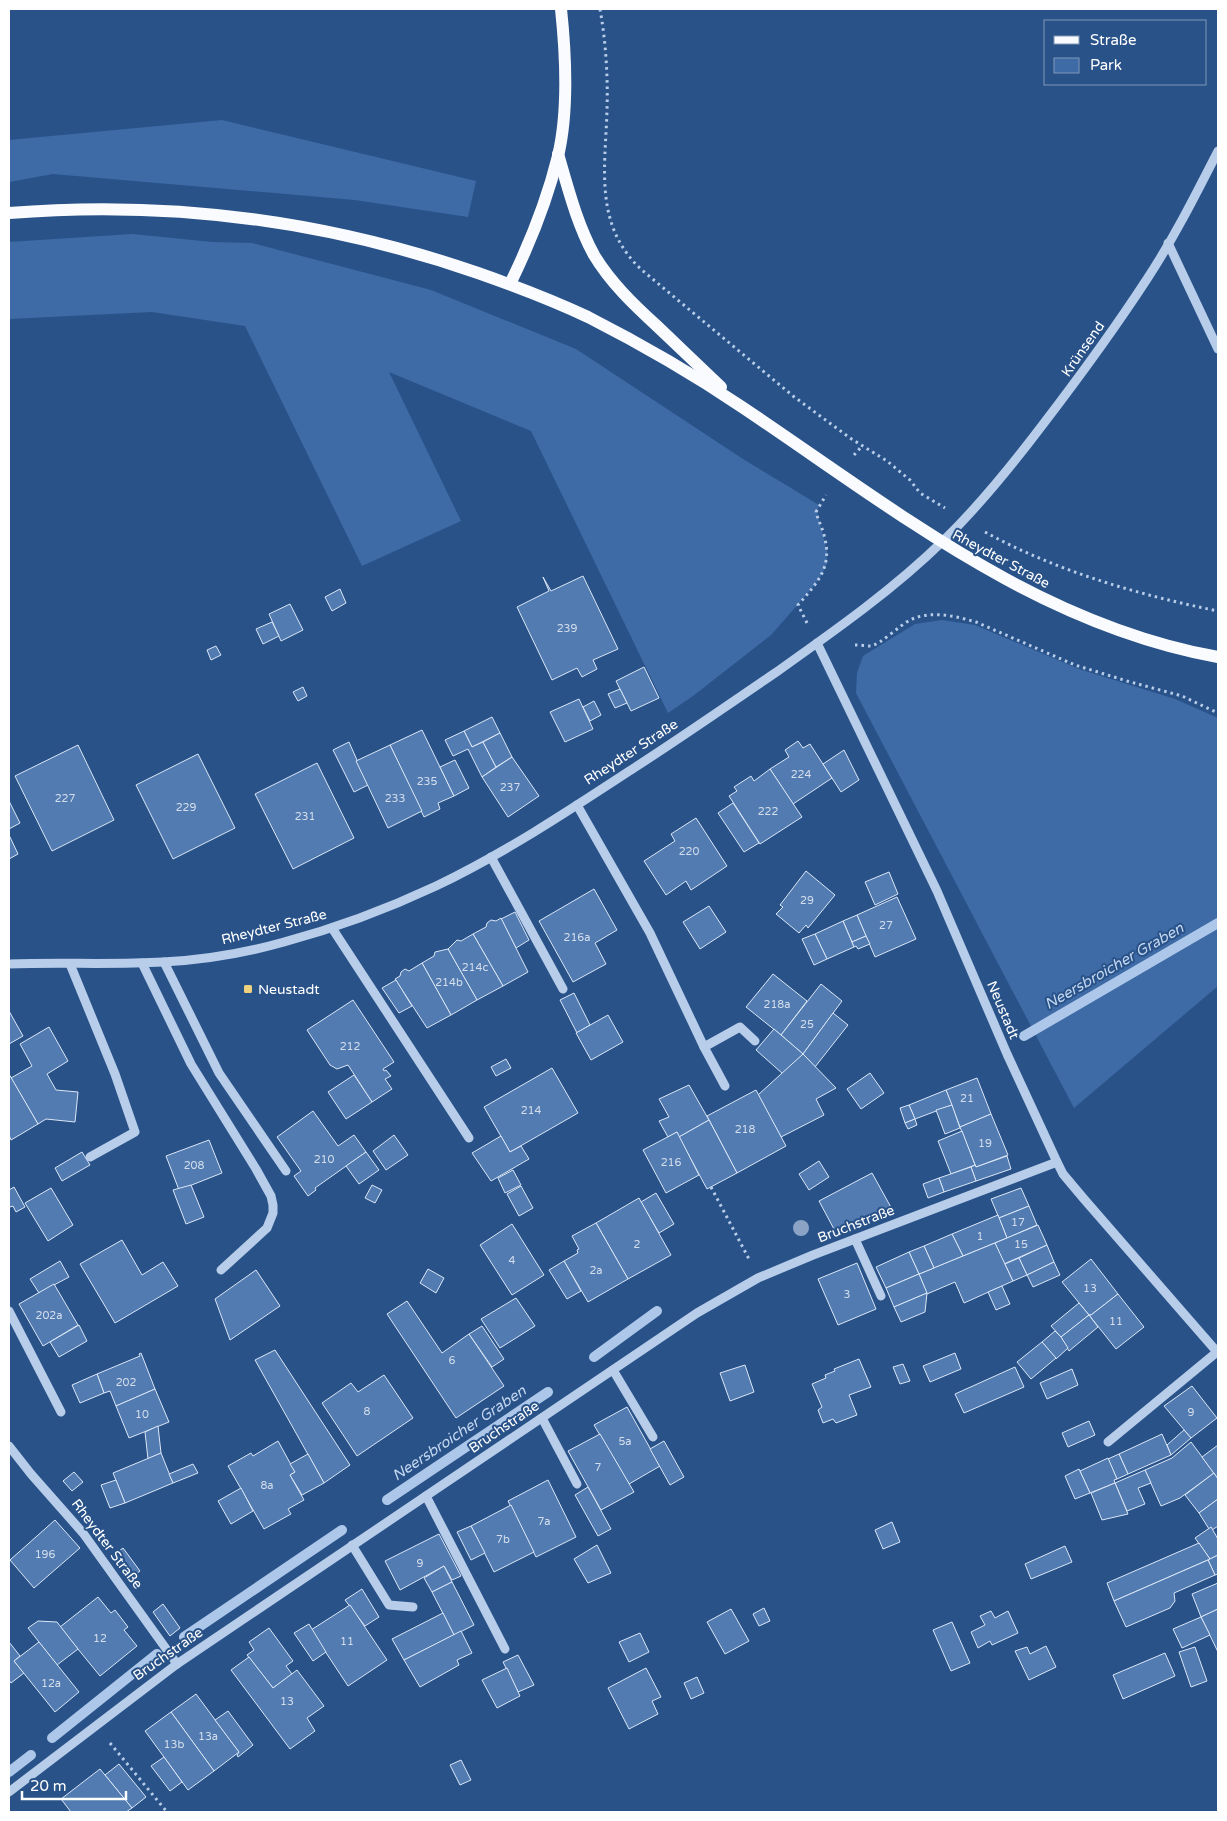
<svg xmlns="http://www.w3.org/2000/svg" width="1227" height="1821" font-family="'Varela Round',sans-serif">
<rect width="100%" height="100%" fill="#295289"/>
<g fill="#3e6ba6">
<polygon points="222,120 476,181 468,217 355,200 53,174 9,182 9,140"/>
<polygon points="132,234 212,242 252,243 431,290 576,349 743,459 819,505 817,512 827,551 827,563 822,574 814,586 771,635 693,696 668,713 531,431 389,372 461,521 362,566 245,326 152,312 9,319 9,242"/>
<polygon points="942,620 975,625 1079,669 1175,699 1218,718 1218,986 1074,1108 856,693 857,673 863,656 915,624"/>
</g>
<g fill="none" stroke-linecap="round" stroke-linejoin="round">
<g stroke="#acc7e9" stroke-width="10">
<polyline points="1024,1036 1218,923"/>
<polyline points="594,1357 657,1311"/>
<polyline points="387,1500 548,1392"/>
<polyline points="184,1637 342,1530"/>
<polyline points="52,1738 157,1654"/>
<polyline points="9,1772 31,1755"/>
</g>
</g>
<g fill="#527bb1" stroke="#dbe7f7">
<polygon points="583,576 618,649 593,660 597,669 582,677 577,668 552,680 517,607 549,591 543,577 551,591"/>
<polygon points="340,589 346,603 332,611 325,597"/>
<polygon points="290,604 303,630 281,641 269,614"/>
<polygon points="272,622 279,636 263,644 256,629"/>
<polygon points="216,646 221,655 211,660 207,650"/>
<polygon points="644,667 659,698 631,711 616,681"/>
<polygon points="303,687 307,696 298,701 293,692"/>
<polygon points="620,689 627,703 615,708 608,694"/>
<polygon points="579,699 593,729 565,742 550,712"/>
<polygon points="594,701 601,715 590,721 583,707"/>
<polygon points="492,717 500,733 472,747 464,731"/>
<polygon points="422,730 454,796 438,803 440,809 424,817 390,745"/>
<polygon points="464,731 472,747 483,742 496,767 482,777 468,749 453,756 445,740"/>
<polygon points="500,733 512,757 496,767 483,742"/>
<polygon points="798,741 803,748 810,744 832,778 793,804 770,769 789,757 785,750"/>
<polygon points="349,742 368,785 354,792 333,750"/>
<polygon points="78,745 114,820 52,851 15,776"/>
<polygon points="390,745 422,811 388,828 356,761"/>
<polygon points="844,750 859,780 841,792 823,764"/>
<polygon points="198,754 235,828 173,859 136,785"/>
<polygon points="512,757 539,796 508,817 482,777"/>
<polygon points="455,760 469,788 454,796 440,767"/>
<polygon points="317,763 354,838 293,869 255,794"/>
<polygon points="770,769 802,817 760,844 729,796 737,791 734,787 751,776 754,781"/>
<polygon points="9,801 20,823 9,829"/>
<polygon points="733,803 759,843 744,852 718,813"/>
<polygon points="696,818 727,866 691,890 686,881 666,895 644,861 675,841 671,834"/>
<polygon points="9,835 18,854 9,859"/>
<polygon points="806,871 835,895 808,928 806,925 799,933 776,914 783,907 780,905"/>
<polygon points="889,872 898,894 875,905 865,882"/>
<polygon points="594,889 617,930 595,943 606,964 573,982 539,921"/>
<polygon points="897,897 916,939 875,957 857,915"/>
<polygon points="709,906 726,932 700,949 683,922"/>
<polygon points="515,912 529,940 516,948 501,919"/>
<polygon points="857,915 866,936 852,942 843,921"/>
<polygon points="501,918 528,972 503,986 473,934 486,927 487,923 491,920 496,921"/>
<polygon points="843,921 854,947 827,959 815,934"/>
<polygon points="473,934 503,986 477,1000 448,949 457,940 461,941"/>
<polygon points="815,934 827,959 814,965 802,939"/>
<polygon points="866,936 870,944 858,949 856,946 854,947 852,942"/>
<polygon points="448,949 477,1000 451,1015 422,963 434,956 435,952"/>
<polygon points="422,963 451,1015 427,1028 395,979 400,976 401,972 405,969 409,971"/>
<polygon points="773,974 807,1001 781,1035 746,1007"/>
<polygon points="396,980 412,1006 399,1013 382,988"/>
<polygon points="821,984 842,1001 803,1054 781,1035"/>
<polygon points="574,993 590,1025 577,1033 560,1000"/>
<polygon points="353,1000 394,1062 383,1069 384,1071 386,1070 391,1076 385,1079 392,1089 372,1102 348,1065 337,1069 330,1065 307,1030"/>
<polygon points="9,1011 23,1036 9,1044"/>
<polygon points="833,1013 848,1025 815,1067 803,1054"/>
<polygon points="608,1015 623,1042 591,1060 576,1033"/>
<polygon points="49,1027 68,1061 47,1074 56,1090 78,1092 75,1122 46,1119 38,1124 11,1078 32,1066 20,1044"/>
<polygon points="774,1029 803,1054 783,1074 756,1050"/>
<polygon points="803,1054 836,1088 816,1099 824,1115 781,1137 758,1095"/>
<polygon points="506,1059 511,1068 496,1076 491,1067"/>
<polygon points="552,1068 578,1113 510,1152 484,1107"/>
<polygon points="870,1073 884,1093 861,1109 847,1089"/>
<polygon points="9,1074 38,1124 11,1140 9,1135"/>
<polygon points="354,1075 372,1102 346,1119 328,1092"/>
<polygon points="977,1078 991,1114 960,1127 946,1090"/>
<polygon points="689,1085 709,1120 679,1137 677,1132 668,1137 659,1121 669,1117 659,1099"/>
<polygon points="756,1090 786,1146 737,1173 707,1116"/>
<polygon points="946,1090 952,1105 915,1119 909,1105"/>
<polygon points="909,1105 915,1119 905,1123 900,1108"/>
<polygon points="952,1105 960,1128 945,1134 936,1110"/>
<polygon points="313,1111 338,1146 354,1135 366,1152 315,1188 316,1190 308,1196 294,1176 301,1171 277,1137"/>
<polygon points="991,1114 1008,1155 976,1167 960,1127"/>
<polygon points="915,1119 917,1125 908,1129 905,1123"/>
<polygon points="709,1120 737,1173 707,1189 679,1137"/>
<polygon points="962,1131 975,1165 951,1174 938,1141"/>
<polygon points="677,1132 699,1175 666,1193 643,1150"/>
<polygon points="394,1135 408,1155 386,1170 373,1151"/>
<polygon points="501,1136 510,1152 521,1146 529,1159 491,1181 472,1153"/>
<polygon points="209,1140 222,1173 179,1190 166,1156"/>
<polygon points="82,1152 90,1165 62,1181 55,1168"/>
<polygon points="366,1152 379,1170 359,1184 346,1166"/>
<polygon points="1007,1156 1011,1169 976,1181 971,1167 975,1165 976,1167"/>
<polygon points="819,1161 829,1177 809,1190 799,1174"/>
<polygon points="971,1167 976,1181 944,1192 939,1178"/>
<polygon points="513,1170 521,1185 505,1193 498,1178"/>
<polygon points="872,1173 893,1211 835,1231 819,1201"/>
<polygon points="939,1178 944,1192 928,1198 923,1184"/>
<polygon points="191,1185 204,1217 186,1224 173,1190"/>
<polygon points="372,1185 382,1190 375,1203 365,1198"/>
<polygon points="521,1186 533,1208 519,1216 507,1194"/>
<polygon points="14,1187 25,1207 16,1212 13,1206 10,1207 9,1205 9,1190"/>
<polygon points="51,1188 73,1225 48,1241 25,1203"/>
<polygon points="1021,1188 1029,1206 999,1218 991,1199"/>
<polygon points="656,1193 674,1224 659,1233 641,1202"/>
<polygon points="639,1198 671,1255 628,1279 596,1223"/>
<polygon points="1029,1206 1037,1225 1007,1238 999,1218"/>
<polygon points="998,1215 1007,1238 963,1256 952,1234"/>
<polygon points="596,1223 628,1279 588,1302 564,1261 578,1253 577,1250 579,1249 572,1236"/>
<polygon points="512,1224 544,1275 512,1295 480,1245"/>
<polygon points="1038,1225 1047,1245 1004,1264 995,1243"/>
<polygon points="952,1234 963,1256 934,1268 924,1246"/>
<polygon points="122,1240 142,1275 163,1262 178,1286 115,1323 80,1264"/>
<polygon points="995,1243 1013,1281 964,1303 955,1282 927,1294 919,1274"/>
<polygon points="1047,1245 1054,1262 1027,1275 1019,1258"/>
<polygon points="924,1246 934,1268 919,1274 909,1252"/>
<polygon points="909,1252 919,1274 886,1288 876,1267"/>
<polygon points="1019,1258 1027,1275 1013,1281 1005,1264"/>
<polygon points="1091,1259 1118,1294 1091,1315 1089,1315 1062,1282"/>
<polygon points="60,1261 69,1277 39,1293 30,1279"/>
<polygon points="564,1261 581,1291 567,1299 549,1270"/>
<polygon points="1054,1262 1060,1275 1033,1287 1027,1275"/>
<polygon points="857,1263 876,1309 838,1325 818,1279"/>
<polygon points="428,1269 444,1278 436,1293 420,1283"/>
<polygon points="256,1270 280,1306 230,1340 215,1299"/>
<polygon points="919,1274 927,1293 894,1307 886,1288"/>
<polygon points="54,1284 78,1325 43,1346 19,1304"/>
<polygon points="1002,1286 1010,1304 996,1310 988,1292"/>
<polygon points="927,1293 925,1312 901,1322 894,1307"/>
<polygon points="1118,1294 1144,1327 1116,1349 1089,1315 1091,1315"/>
<polygon points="516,1298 535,1326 500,1348 481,1319"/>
<polygon points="407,1301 442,1353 469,1334 504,1386 456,1418 387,1314"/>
<polygon points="1079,1303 1089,1315 1061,1337 1051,1326"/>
<polygon points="1089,1315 1098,1327 1069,1351 1061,1337"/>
<polygon points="79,1325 87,1341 59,1357 50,1342"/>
<polygon points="482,1326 504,1359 492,1367 469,1334"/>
<polygon points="1055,1331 1061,1337 1068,1348 1056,1359 1042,1342"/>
<polygon points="1042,1342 1056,1358 1031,1379 1017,1362"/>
<polygon points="275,1350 350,1465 324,1483 255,1360"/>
<polygon points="141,1353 155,1389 116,1406 110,1391 104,1393 97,1374 140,1356 139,1354"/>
<polygon points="955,1353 961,1369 930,1382 923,1366"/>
<polygon points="859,1359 871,1387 849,1395 857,1415 836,1423 833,1419 823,1423 818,1410 822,1407 812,1384 826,1378 825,1375 835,1371 834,1369"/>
<polygon points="903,1364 910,1381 900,1384 893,1367"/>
<polygon points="745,1365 754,1392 730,1401 720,1373"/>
<polygon points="1015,1367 1024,1387 964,1413 955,1394"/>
<polygon points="1072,1369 1078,1385 1047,1399 1040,1383"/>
<polygon points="97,1374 104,1393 80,1403 72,1385"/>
<polygon points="384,1375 413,1418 357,1456 322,1403 351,1383 358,1392"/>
<polygon points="1192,1386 1217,1418 1191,1438 1164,1406"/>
<polygon points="155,1389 169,1422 129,1438 116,1406"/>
<polygon points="627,1407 660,1466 629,1484 594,1425"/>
<polygon points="1089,1421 1095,1435 1068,1447 1062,1433"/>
<polygon points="158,1426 161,1453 148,1459 145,1432"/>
<polygon points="1184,1430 1191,1438 1171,1455 1167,1445"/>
<polygon points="600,1434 634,1492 601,1510 568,1451"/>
<polygon points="1162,1434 1171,1455 1128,1474 1119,1454"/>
<polygon points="278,1441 295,1472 290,1475 304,1500 288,1509 291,1514 264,1529 228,1466 251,1453 253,1456"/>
<polygon points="664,1441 684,1477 670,1485 650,1449"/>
<polygon points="1191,1442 1214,1473 1180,1498 1161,1506 1145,1470 1172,1458"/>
<polygon points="1218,1445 1218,1479 1202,1457"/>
<polygon points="161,1453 173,1483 125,1503 113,1473"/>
<polygon points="308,1454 324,1483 302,1495 290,1475 295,1472 290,1464"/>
<polygon points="1119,1454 1128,1474 1117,1479 1108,1459"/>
<polygon points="1108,1458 1117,1479 1114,1480 1115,1483 1090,1493 1080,1471"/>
<polygon points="193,1464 198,1473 173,1483 169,1474"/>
<polygon points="1079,1469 1090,1493 1075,1499 1065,1476"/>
<polygon points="1145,1470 1151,1483 1138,1488 1145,1504 1127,1511 1115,1483"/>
<polygon points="74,1472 83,1482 72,1491 63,1481"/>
<polygon points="1214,1473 1218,1479 1218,1499 1199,1513 1185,1495"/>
<polygon points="116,1480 125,1503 110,1508 101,1485"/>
<polygon points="548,1480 576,1537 536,1557 508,1501"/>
<polygon points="1115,1483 1128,1514 1102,1520 1091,1493"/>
<polygon points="588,1487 611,1529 598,1536 575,1495"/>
<polygon points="241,1488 253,1511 231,1524 218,1501"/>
<polygon points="1218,1499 1218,1526 1212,1530 1211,1527 1209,1529 1199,1513"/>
<polygon points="511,1505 534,1552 494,1572 471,1526"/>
<polygon points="55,1520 80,1548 34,1588 10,1560"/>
<polygon points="892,1522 900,1542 883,1549 875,1530"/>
<polygon points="471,1526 485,1553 471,1560 457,1532"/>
<polygon points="1211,1527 1218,1539 1218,1555 1210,1559 1195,1538"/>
<polygon points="439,1534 461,1576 452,1580 444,1566 400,1590 385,1561"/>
<polygon points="1199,1543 1210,1559 1114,1601 1107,1583"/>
<polygon points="597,1545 611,1573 588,1583 574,1559"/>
<polygon points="1065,1546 1072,1562 1031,1579 1025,1564"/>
<polygon points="123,1548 140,1571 130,1578 114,1555"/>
<polygon points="1218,1555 1218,1574 1215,1575 1208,1560"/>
<polygon points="1208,1560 1215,1575 1174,1593 1175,1601 1170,1608 1126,1627 1114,1601"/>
<polygon points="444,1566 452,1582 432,1592 424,1578"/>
<polygon points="452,1582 474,1625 454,1635 432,1592"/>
<polygon points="1218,1583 1218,1609 1201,1617 1192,1594"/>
<polygon points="362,1589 379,1617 365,1626 345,1600"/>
<polygon points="98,1597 111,1613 115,1610 128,1627 124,1630 137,1646 100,1676 60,1627"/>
<polygon points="163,1604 180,1628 170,1636 153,1612"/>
<polygon points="350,1605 387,1660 348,1686 311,1630"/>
<polygon points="764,1608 770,1621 759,1626 753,1614"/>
<polygon points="731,1609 749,1641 725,1654 707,1622"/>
<polygon points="1218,1609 1218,1652 1201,1617"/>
<polygon points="991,1611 995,1618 1008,1611 1018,1633 992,1645 990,1641 978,1648 971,1632 985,1625 980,1616"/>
<polygon points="443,1613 454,1635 404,1660 392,1639"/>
<polygon points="1201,1617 1210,1635 1182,1648 1173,1629"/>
<polygon points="38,1621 57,1622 78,1649 57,1665 28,1628"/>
<polygon points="952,1622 970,1663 951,1671 933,1630"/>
<polygon points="309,1624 326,1652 313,1661 294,1633"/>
<polygon points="269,1628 293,1661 286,1666 292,1674 273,1688 247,1655 254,1650 249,1642"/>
<polygon points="461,1631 472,1653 457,1660 459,1665 420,1687 404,1660"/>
<polygon points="640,1633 649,1652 629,1662 619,1642"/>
<polygon points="9,1642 20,1656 14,1661 24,1673 11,1683 9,1680"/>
<polygon points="39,1642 79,1692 55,1712 14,1661"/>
<polygon points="1046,1646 1056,1667 1029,1680 1015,1651 1027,1647 1030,1654"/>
<polygon points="1195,1647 1207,1681 1191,1687 1179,1652"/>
<polygon points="1165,1653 1175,1676 1123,1699 1113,1675"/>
<polygon points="518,1655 534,1685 518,1692 503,1662"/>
<polygon points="249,1657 273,1688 297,1670 324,1706 307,1718 315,1731 290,1749 231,1670"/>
<polygon points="507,1668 520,1696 497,1708 482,1680"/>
<polygon points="646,1668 661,1697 652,1701 658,1714 629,1729 608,1688"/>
<polygon points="697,1677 704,1693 691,1699 684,1683"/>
<polygon points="196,1694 239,1752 214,1771 171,1712"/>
<polygon points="228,1711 253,1745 238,1757 237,1755 239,1752 215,1720"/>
<polygon points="171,1712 214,1771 188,1790 145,1731"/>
<polygon points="164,1757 182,1782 170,1791 151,1766"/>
<polygon points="461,1760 471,1780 460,1785 450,1765"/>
<polygon points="119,1764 146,1797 132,1808 105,1775"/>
<polygon points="100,1769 132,1808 126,1812 71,1812 61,1799"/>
</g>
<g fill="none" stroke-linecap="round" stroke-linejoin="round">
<g stroke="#b7cde9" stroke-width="3" stroke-dasharray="2.5 4" stroke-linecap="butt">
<path d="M600 9C606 43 608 77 607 111 605 170 594 227 643 271L793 396 850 438 887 461 910 480 920 493 945 508"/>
<polyline points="854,455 862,446"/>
<path d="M985 532C1056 571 1139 595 1218 611"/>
<path d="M807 623 798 605C818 582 833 567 824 535 822 527 818 520 816 512L826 495"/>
<path d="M855 645C860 645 866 646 871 646 881 644 900 625 910 620 931 610 955 616 976 622L1075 665 1127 681 1182 696 1218 713"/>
<polyline points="711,1187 749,1259"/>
<polyline points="110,1743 167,1812"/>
</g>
<g stroke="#b7cde9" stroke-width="9">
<polyline points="1168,243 1218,349"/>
<polyline points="817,643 937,891 1007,1054 1057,1162 1063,1174 1084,1199 1218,1353"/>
<polyline points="577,805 650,933 704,1047 725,1086"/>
<polyline points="491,857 563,989"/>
<polyline points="332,928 469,1138"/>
<polyline points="164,962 219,1073 286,1171"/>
<polyline points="142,963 191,1064 256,1169 271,1196 273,1205 273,1213 267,1228 221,1270"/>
<path d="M9 964C60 962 112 965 163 962 204 960 245 953 284 942 336 928 387 909 436 886 505 853 570 810 634 768 682 737 728 705 775 673 833 632 893 590 944 540 981 504 1013 464 1044 423 1080 376 1115 328 1147 279 1174 238 1196 194 1218 151"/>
<polyline points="70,964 115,1074 135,1132 90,1157"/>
<polyline points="704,1047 740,1027 755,1041"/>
<polyline points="855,1239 881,1296"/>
<polyline points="9,1311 61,1412"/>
<polyline points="613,1370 653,1437"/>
<polyline points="542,1418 577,1484"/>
<polyline points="1108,1442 1217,1352"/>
<polyline points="9,1446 31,1474 83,1533 177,1664"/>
<polyline points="426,1496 505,1649"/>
<polyline points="352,1545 389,1605 413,1607"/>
<polyline points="9,1792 177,1664 697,1313 758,1278 813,1255 1057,1162"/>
</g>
<g stroke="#fafbfe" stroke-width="12">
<path d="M558 154C568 188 577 224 594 255 610 282 634 305 657 326 678 346 700 367 721 387"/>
<path d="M9 213C169 200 325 220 478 273 515 286 552 300 588 317 641 344 693 374 742 407 893 508 1035 624 1218 657"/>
<path d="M510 284C530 243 547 201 558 156 569 110 566 56 561 9"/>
</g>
</g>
<circle fill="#8ba4c6" cx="801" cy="1228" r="8"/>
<rect fill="#f0d17e" stroke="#295289" stroke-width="2" x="243" y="984" width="10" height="10" rx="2.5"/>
<g text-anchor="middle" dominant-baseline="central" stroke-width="4" stroke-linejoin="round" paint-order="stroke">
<g font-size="11" fill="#d4deec">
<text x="567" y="628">239</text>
<text x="801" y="774">224</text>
<text x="427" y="781">235</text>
<text x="510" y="787">237</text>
<text x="65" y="798">227</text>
<text x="395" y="798">233</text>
<text x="186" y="807">229</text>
<text x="768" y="811">222</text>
<text x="305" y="816">231</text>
<text x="689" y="851">220</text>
<text x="807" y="900">29</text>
<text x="886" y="925">27</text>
<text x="577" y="937">216a</text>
<text x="475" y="967">214c</text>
<text x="449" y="982">214b</text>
<text x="777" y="1004">218a</text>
<text x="807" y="1024">25</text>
<text x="350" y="1046">212</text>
<text x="967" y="1098">21</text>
<text x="531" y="1110">214</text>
<text x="745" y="1129">218</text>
<text x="985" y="1143">19</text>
<text x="324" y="1159">210</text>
<text x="671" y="1162">216</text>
<text x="194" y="1165">208</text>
<text x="1018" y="1222">17</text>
<text x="980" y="1236">1</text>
<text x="637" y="1244">2</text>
<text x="1021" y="1244">15</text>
<text x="512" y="1260">4</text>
<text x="596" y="1270">2a</text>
<text x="1090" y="1288">13</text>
<text x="847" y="1294">3</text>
<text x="49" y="1315">202a</text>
<text x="1116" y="1321">11</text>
<text x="452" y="1360">6</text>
<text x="126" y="1382">202</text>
<text x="367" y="1411">8</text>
<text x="1191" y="1412">9</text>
<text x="142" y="1414">10</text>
<text x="625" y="1441">5a</text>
<text x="598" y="1467">7</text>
<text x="267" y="1485">8a</text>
<text x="544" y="1521">7a</text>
<text x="503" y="1539">7b</text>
<text x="45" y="1554">196</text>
<text x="420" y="1563">9</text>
<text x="100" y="1638">12</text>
<text x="347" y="1641">11</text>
<text x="51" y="1683">12a</text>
<text x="287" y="1701">13</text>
<text x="208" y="1736">13a</text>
<text x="174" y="1744">13b</text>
</g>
<g font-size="14" fill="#fff" stroke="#295289">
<text transform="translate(1083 349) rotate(-55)">Krünsend</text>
<text transform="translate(1001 559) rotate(28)">Rheydter Straße</text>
<text transform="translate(631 752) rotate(-33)">Rheydter Straße</text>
<text transform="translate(274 927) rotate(-14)">Rheydter Straße</text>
<text transform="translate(1003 1010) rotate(67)">Neustadt</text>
<text transform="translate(856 1224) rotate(-21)">Bruchstraße</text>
<text transform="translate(504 1427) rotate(-34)">Bruchstraße</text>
<text transform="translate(107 1544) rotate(53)">Rheydter Straße</text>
<text transform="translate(168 1654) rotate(-35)">Bruchstraße</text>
</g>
<g font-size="14" fill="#fff" stroke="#295289" text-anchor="start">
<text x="258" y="989">Neustadt</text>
</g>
<g font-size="15" font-style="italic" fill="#c3d7f0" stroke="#295289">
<text transform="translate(1114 966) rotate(-30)">Neersbroicher Graben</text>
<text transform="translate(459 1433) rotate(-34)">Neersbroicher Graben</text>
</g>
</g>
<rect width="1227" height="1821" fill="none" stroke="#ffffff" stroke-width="20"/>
<rect x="1044" y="20" width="162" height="65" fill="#295289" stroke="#7f97b8"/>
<rect x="1054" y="36" width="25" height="8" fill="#fafbfe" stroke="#7f97b8"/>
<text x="1090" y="45" font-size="15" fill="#ffffff">Straße</text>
<rect x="1054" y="58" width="25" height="15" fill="#3e6ba6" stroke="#7f97b8"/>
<text x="1090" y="70" font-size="15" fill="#ffffff">Park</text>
<path d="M22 1791v8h104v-8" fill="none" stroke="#ffffff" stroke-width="2.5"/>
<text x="30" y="1791" font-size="15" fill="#ffffff" stroke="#295289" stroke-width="4" paint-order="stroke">20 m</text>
</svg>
